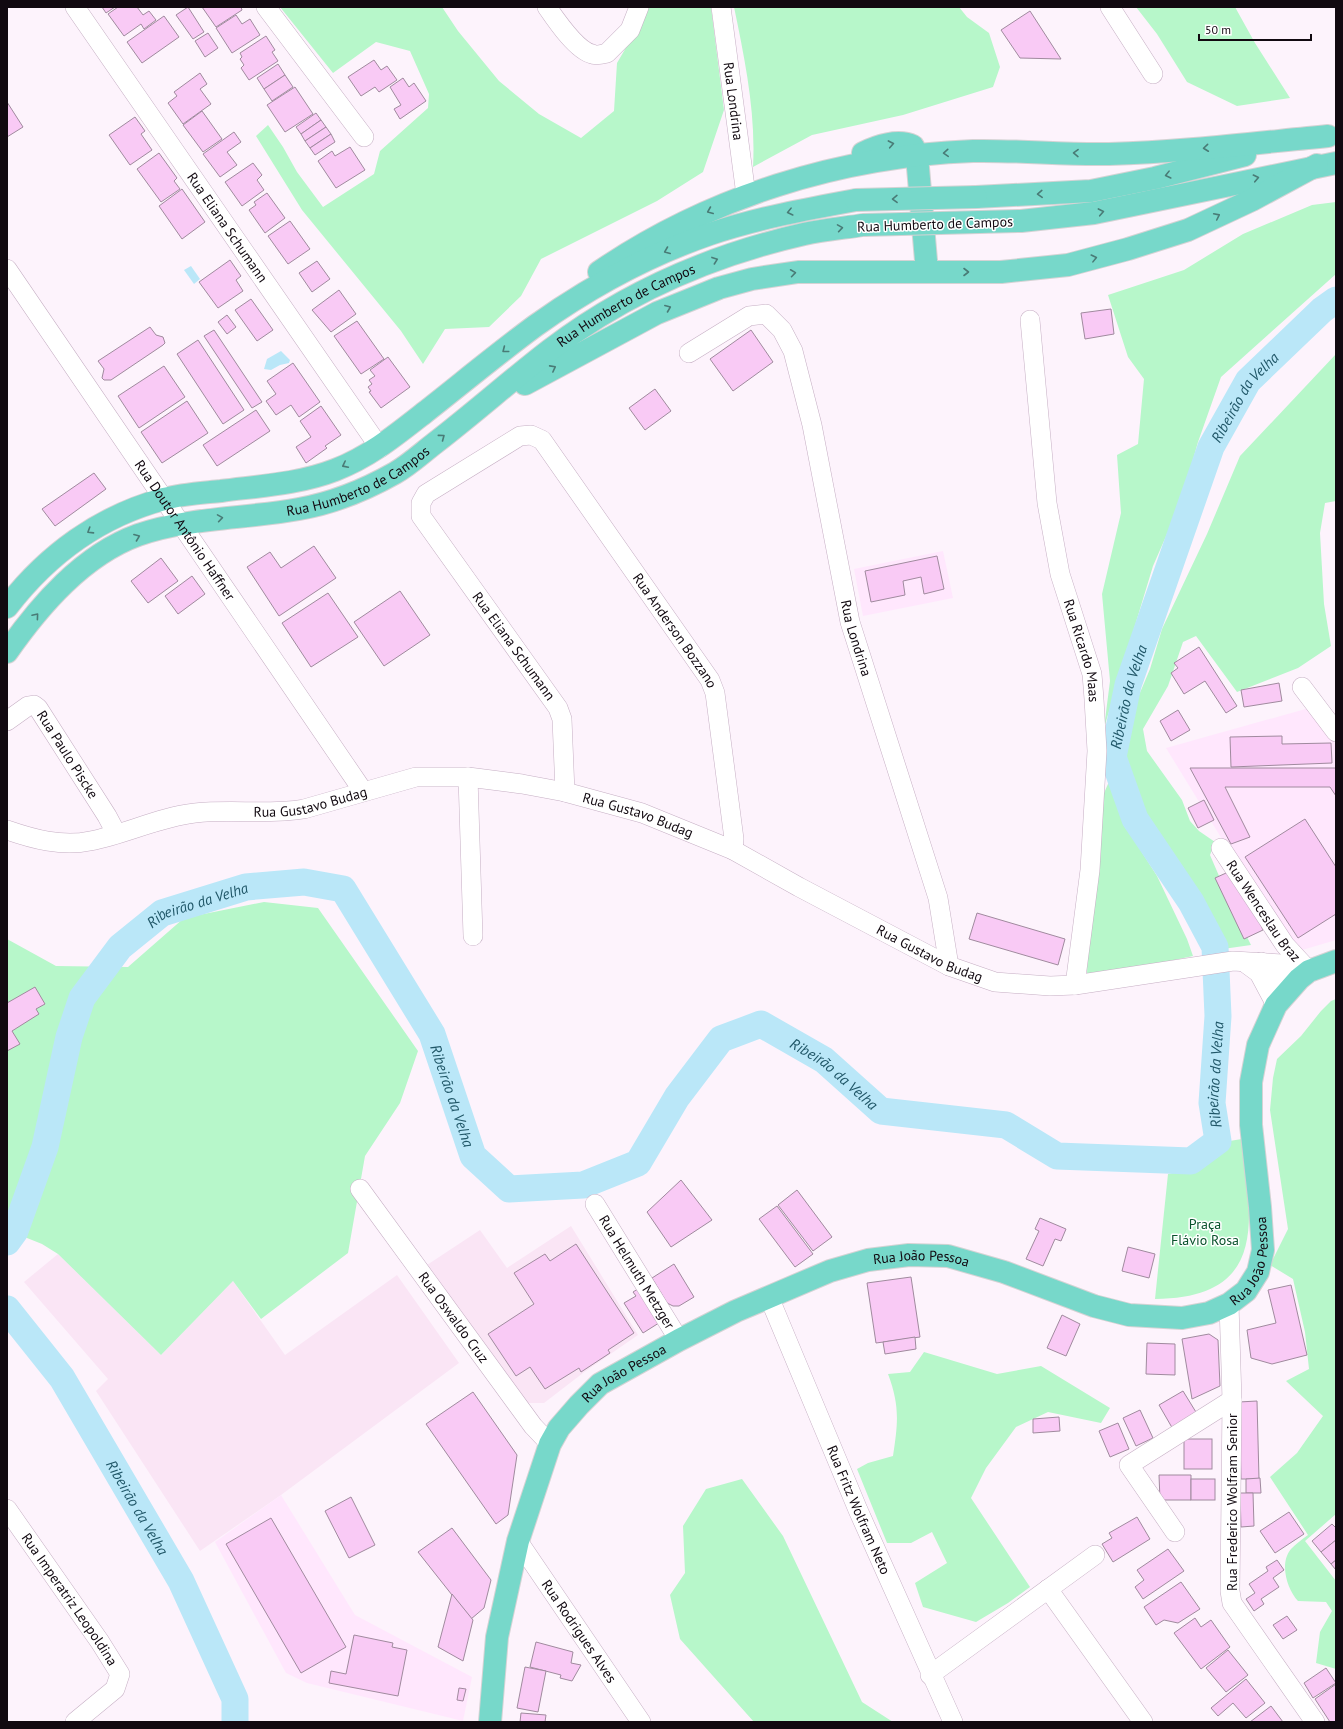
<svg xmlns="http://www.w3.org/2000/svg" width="1343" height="1729" font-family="'PT Sans',sans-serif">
<rect width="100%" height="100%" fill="#fdf3fc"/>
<g fill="#fae5f5">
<polygon points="571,1226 638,1335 583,1373 544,1403 526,1403 427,1265 480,1230 507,1268"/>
<polygon points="58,1254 161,1355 233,1281 285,1355 397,1275 459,1363 281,1495 200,1551 96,1391 108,1379 24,1282"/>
</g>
<g fill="#ffe7fd">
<polygon points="943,551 953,598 863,616 854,569"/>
<polygon points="1309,708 1336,745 1336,940 1292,953 1166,748"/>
<polygon points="281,1495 355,1615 472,1677 463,1721 307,1683 286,1673 215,1542"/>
</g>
<g fill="#b7f7ca">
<polygon points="280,7 442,7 458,31 499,81 539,114 581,138 614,111 617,63 644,17 647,7 711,7 724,110 703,172 657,201 541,259 521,296 489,327 445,329 423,364 401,331 302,210 256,136 268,125 283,147 297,172 323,207 374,174 380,151 428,108 429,94 410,51 376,42 333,73"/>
<path d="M734 7H959L967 17 989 33 1000 67 993 87 903 115 812 135 753 167C756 113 745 60 734 7Z"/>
<polygon points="1136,7 1235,7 1255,43 1290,98 1237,106 1187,82 1157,34"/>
<polygon points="1336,202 1336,274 1221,377 1198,442 1181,502 1153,566 1104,728 1110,681 1102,594 1121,513 1117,455 1138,444 1144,379 1128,357 1108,295 1184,270 1243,234 1312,205"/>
<polygon points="1336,354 1336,501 1325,503 1320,533 1324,604 1331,646 1298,668 1237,692 1196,636 1183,642 1168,686 1143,729 1147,751 1182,800 1190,821 1199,831 1215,842 1210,855 1235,913 1251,945 1223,949 1185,880 1150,826 1119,760 1128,721 1150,669 1162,629 1207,534 1240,456"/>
<polygon points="1111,777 1136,843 1157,876 1187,939 1193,956 1137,968 1087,974 1088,937 1091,909 1099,877 1101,800"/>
<polygon points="264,902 318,908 418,1051 400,1103 365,1156 348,1253 261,1319 233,1281 161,1355 58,1254 42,1244 7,1230 7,939 56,966 128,967 184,918"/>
<path d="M1336 999V1514L1305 1541 1336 1581V1669L1316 1663 1320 1632 1332 1611 1326 1602 1298 1601C1287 1589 1279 1563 1291 1549 1296 1544 1302 1539 1308 1535L1270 1477 1297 1453 1323 1416 1286 1381 1309 1369 1305 1332 1293 1279 1270 1265 1288 1229 1270 1110 1273 1078 1277 1059 1301 1036 1321 1011 1331 1001Z"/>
<path d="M1242 1139C1252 1221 1268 1298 1155 1299L1168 1174C1193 1168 1210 1167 1223 1142Z"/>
<path d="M924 1352 997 1374 1041 1366 1110 1408 1101 1423 1048 1412 1016 1427 986 1468 971 1498 1030 1587 1008 1603 976 1622 923 1607 915 1583 947 1563 932 1532 911 1543H887L857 1469 868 1463 893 1456C898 1423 900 1406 888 1374L910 1372Z"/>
<polygon points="742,1479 783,1536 862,1702 893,1722 754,1722 680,1639 670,1595 685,1573 683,1526 706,1489"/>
</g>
<g fill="#bae7f8">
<polygon points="191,266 200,279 194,284 184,270"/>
<polygon points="281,351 290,360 289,363 280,365 271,370 264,369 267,359"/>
</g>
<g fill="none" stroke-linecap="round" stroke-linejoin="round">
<g stroke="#bae7f8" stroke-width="27">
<path id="s1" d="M7 1242 15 1231 45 1147 69 1037 82 998 120 947 162 913 246 887 304 882 343 889 432 1034 473 1156 509 1189 583 1185 638 1163 677 1097 721 1039 761 1024 824 1060 881 1111 1006 1125 1057 1156 1191 1161 1218 1141 1212 1103 1218 1016 1215 947 1191 902 1135 819 1113 757 1128 685 1211 447 1248 381 1322 310 1336 300"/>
<path id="s2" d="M7 1309 62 1378 181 1581 235 1699V1722"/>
</g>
</g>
<g fill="#f9caf5" stroke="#a08a9e">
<polygon points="102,7 115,7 106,13"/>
<polygon points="118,7 137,7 143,15 149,11 156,20 144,29 141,24 124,36 108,14"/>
<polygon points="188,7 204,32 193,39 176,15"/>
<polygon points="202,7 241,7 242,10 216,27"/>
<polygon points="1030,11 1061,59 1020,58 1001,30"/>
<polygon points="236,15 242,24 250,19 260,35 232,53 216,28"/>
<polygon points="164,16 179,37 142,63 127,42"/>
<polygon points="208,33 218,48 205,57 195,41"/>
<polygon points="266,36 275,50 272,52 278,61 249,80 241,68 244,65 240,59 242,57 240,53"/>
<polygon points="374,60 381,70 387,66 397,80 379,92 375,87 361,96 348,77"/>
<polygon points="278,64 285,75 264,89 257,78"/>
<polygon points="200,73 207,84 200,89 211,104 183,124 168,103 177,96 174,92"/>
<polygon points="285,75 293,87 272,101 264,89"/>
<polygon points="403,78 409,87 414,83 426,101 400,119 394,109 401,105 390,87"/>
<polygon points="295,87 313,114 285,132 267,105"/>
<polygon points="7,102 23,127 7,137"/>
<polygon points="202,111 222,139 203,152 183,125"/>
<polygon points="316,113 321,120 301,134 296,127"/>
<polygon points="135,117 145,131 141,134 152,150 130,165 109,135"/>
<polygon points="321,120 326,127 305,141 301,134"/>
<polygon points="326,127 331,134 310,148 305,141"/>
<polygon points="234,132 241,142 227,152 237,165 220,177 203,154"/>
<polygon points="331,134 335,142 315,155 310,148"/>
<polygon points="350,147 365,170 336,188 318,161 332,151 335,156"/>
<polygon points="159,153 177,178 174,181 180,189 161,202 137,169"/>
<polygon points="253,163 262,175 257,180 264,190 242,206 225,182"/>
<polygon points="182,189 205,222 182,239 159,206"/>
<polygon points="267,193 285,218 265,233 249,210 256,205 254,202"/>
<polygon points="290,221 310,249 288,264 268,236"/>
<polygon points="230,260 241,276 236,280 243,291 218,308 199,282"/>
<polygon points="317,261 330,279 312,292 299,273"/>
<polygon points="339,290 356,314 331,332 312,310"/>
<polygon points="251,299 273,330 257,341 235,310"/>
<polygon points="1111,309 1114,334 1085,339 1081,313"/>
<polygon points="227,315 236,327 227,334 218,322"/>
<polygon points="357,321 384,359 361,374 334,336"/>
<polygon points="150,327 156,335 163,337 165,343 163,345 111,380 104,380 102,378 104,369 98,361"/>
<polygon points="214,330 262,402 252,408 204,336"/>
<polygon points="751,330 773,362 733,391 710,359"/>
<polygon points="198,340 244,410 223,424 177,354"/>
<polygon points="388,357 410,387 381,408 369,392 371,391 368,387 372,384 369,380 375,376 370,370"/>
<polygon points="293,363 320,402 299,417 291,405 276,415 266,401 276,394 267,381"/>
<polygon points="164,366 185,397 139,428 118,396"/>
<polygon points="655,389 671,411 645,430 629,408"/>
<polygon points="187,401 208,433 162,463 141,432"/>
<polygon points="321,406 341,435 325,446 327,448 306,463 296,447 311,437 300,421"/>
<polygon points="256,410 270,431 217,466 203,445"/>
<polygon points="94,473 106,489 55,526 42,509"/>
<polygon points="314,546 336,578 279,616 247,567 270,552 281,568"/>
<polygon points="937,556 944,589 924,594 921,577 903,581 905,595 871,602 865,571"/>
<polygon points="161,558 178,581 148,603 131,581"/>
<polygon points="192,576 205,594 178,614 165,596"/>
<polygon points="400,591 430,635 384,666 354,622"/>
<polygon points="328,593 358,637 311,667 282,623"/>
<polygon points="1199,647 1237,706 1226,713 1205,681 1184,694 1171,673 1178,668 1174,663"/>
<polygon points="1279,683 1282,701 1244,707 1241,690"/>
<polygon points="1178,710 1190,730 1171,741 1160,721"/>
<polygon points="1282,736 1282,744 1331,743 1332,763 1231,767 1230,737"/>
<polygon points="1190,768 1336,768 1336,796 1330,787 1225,787 1250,837 1231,844"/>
<polygon points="1204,800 1214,820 1198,828 1188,808"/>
<polygon points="1305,819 1336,867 1336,914 1298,938 1245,857"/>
<polygon points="1235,869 1263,930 1244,939 1215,878"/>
<polygon points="977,913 1065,939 1058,965 969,939"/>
<polygon points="35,987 45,1004 36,1009 39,1014 12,1031 20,1044 7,1051 7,1003"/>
<polygon points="681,1180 712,1220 671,1247 647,1212"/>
<polygon points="797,1190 832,1237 813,1251 778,1205"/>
<polygon points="777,1206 813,1254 795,1267 759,1219"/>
<polygon points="1040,1218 1066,1229 1061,1241 1055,1239 1043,1266 1026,1259 1039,1231 1035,1229"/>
<polygon points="576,1244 634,1333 608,1350 610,1353 581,1372 579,1368 545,1389 530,1367 516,1376 488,1334 534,1304 514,1273 545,1254 550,1261"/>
<polygon points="1128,1247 1155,1254 1149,1278 1122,1271"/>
<polygon points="674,1264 694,1297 679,1306 673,1306 667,1303 652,1278"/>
<polygon points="911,1277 920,1337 876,1343 867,1283"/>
<polygon points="1291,1285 1307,1355 1272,1364 1251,1358 1247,1330 1276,1323 1268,1290"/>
<polygon points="641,1287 662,1321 643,1333 624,1303 636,1296 633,1292"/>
<polygon points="1062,1315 1080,1324 1066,1356 1047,1348"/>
<polygon points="1209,1334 1218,1340 1220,1386 1192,1399 1182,1339"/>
<polygon points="915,1337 916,1349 885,1354 883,1342"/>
<polygon points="1147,1343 1175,1344 1175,1375 1146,1374"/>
<polygon points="1183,1391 1199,1417 1174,1431 1159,1405"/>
<polygon points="473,1392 517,1455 508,1515 496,1524 426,1424"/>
<polygon points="1257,1401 1259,1479 1241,1479 1239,1402"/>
<polygon points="1140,1410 1153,1438 1136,1446 1123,1418"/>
<polygon points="1059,1417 1060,1431 1033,1433 1033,1419"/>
<polygon points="1118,1423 1129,1449 1110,1457 1099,1431"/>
<rect x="1184" y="1439" width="28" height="30"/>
<polygon points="1159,1475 1191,1475 1191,1500 1160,1500"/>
<polygon points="1260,1478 1261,1493 1246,1493 1246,1479"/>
<rect x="1191" y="1479" width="24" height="21"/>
<polygon points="1240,1493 1253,1493 1254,1526 1241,1527"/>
<polygon points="351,1497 375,1545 349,1558 325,1511"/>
<polygon points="1289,1512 1304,1534 1275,1553 1260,1531"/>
<polygon points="1137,1517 1150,1539 1113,1562 1102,1544 1112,1538 1109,1533"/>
<polygon points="271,1518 346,1647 301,1673 226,1544"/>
<polygon points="1332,1524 1336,1528 1336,1540 1321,1552 1312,1541"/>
<polygon points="452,1528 491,1580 484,1608 471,1619 418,1552"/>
<polygon points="1336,1540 1336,1560 1331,1564 1321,1552"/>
<polygon points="1168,1549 1184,1571 1143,1599 1135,1587 1144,1580 1137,1570"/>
<polygon points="1277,1560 1284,1570 1273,1578 1279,1587 1261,1599 1264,1604 1254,1611 1246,1599 1255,1593 1249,1584 1268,1571 1266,1567"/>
<polygon points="1336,1560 1336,1570 1331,1564"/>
<polygon points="1181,1582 1200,1609 1178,1623 1164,1620 1156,1625 1144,1607"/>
<polygon points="452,1594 473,1620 463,1661 438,1647"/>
<polygon points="1287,1616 1297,1630 1283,1639 1273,1625"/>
<polygon points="1195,1618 1201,1627 1211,1620 1230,1647 1201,1669 1174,1633"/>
<polygon points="354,1635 393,1643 392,1647 407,1650 398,1696 329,1683 331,1671 346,1674"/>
<polygon points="536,1642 573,1652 571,1663 581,1665 572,1681 560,1678 561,1675 530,1667"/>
<polygon points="1228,1650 1248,1675 1226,1692 1206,1668"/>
<polygon points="525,1667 546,1671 538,1712 517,1708"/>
<polygon points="1326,1668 1336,1683 1313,1698 1304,1683"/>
<polygon points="1246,1679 1265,1703 1246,1718 1233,1703 1218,1716 1211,1708"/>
<polygon points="1336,1684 1336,1722 1330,1722 1315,1699"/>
<polygon points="459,1688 466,1689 463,1701 457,1700"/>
<polygon points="1271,1706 1283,1722 1250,1722"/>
<polygon points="521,1713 546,1715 545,1722 520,1722"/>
</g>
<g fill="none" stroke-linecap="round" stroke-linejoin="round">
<g stroke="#c6afc4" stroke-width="20">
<g id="minor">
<path id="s3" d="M75 7 380 448"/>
<polyline points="266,7 364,137"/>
<path d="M547 7C556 20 576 50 592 54 596 56 603 54 607 53L630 30 639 7"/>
<path id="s4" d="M721 7 746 195"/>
<polyline points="1110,7 1153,74"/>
<path id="s5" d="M7 269 363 791"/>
<path id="s6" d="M1030 320 1047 503 1060 574 1092 674 1094 699 1097 751 1090 870 1075 985"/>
<path id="s7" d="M689 353 749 316 766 314 782 330 793 351 812 425 850 622 938 898 949 966"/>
<polyline points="1302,687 1336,732"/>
<path id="s8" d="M7 721 28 706 34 705 38 708 107 816 116 833"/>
<polyline points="468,777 473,936"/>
<path id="s9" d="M565 792 562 719 558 708 421 516V503L426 494 520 436 531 435 542 440 710 680 715 693 734 839 733 850"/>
<path id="s10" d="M7 830C33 839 62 847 90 841 126 834 159 817 195 813 232 809 268 815 304 809L416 777H468L522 784 565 792 642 813 733 850 799 887 949 966 995 982 1050 986 1075 985 1233 961 1282 964 1309 971"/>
<path id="s11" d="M1221 848 1285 945 1309 971"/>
<polyline points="1244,962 1259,973 1276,1005"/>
<path d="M1261 962C1281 972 1282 975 1281 998"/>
<path id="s12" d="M360 1189 533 1426 550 1444"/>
<path id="s13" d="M595 1204 679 1340"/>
<path id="s14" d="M769 1297 858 1510 953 1722"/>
<polyline points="1229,1304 1232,1400 1230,1591 1232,1603 1315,1722"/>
<path id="s15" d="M7 1509 100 1642 120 1674 115 1689 75 1722"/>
<polyline points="1175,1532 1129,1465 1232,1400"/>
<path id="s16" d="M518 1541 641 1722"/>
<polyline points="1048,1589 1143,1722"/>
<polyline points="930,1675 1095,1555"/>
</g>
</g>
<g stroke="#d4d3d4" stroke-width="24">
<g id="major">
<path d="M863 153C877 146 898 139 913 146L917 156 927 272"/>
<polyline points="976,197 1091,191 1155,178 1245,155"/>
<polyline points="979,222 1021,221 1094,213 1336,163"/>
<path d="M599 272C709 197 840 156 973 151 1018 150 1064 155 1109 154 1182 152 1255 143 1328 136"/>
<polyline points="525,384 657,313 719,288 752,279 798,272 1001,272 1068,265 1128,249 1188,230 1252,200 1317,165"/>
<path d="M7 607C47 555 100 516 164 499 182 494 202 493 221 491 259 486 299 484 335 470 369 457 396 435 424 413 461 384 497 354 535 326 588 288 649 255 710 234 758 218 807 209 856 200"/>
<path id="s17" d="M7 652C40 605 83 555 138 535 190 517 245 519 299 509 333 503 365 490 395 473 409 465 422 453 435 443 474 413 511 380 550 350 626 292 712 255 804 234 823 230 843 228 863 225"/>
<path id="s18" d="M490 1722 497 1637 518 1541 550 1444 559 1428 579 1405 600 1384 679 1340 736 1311 830 1271 868 1260 909 1255 948 1256 1004 1272 1094 1306 1129 1315 1182 1318 1209 1313 1229 1304 1246 1291 1258 1272 1263 1250 1260 1207 1251 1125V1082L1258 1045 1276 1005 1299 979 1309 971 1336 961"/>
</g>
</g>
<use href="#minor" stroke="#fff" stroke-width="19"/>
<use href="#major" stroke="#77d8ca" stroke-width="22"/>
<g stroke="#d4d3d4" stroke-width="24" stroke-linecap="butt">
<g id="major-bridge">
<polyline points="856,200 976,197"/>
<polyline points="863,225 979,222"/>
</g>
</g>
<use href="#major-bridge" stroke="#77d8ca" stroke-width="22"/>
</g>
<defs><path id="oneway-chevron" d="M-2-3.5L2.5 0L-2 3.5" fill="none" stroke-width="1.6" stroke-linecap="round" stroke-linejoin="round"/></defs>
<g stroke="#497b76">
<use href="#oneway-chevron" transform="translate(891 144) rotate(-11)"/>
<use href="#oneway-chevron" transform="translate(1206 148) rotate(174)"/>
<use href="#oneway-chevron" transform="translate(946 153) rotate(176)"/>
<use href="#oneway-chevron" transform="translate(1076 153) rotate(-179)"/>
<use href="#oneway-chevron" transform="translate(1168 175) rotate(166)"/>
<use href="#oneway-chevron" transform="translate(1256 178) rotate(-12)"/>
<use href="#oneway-chevron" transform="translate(1040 194) rotate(177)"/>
<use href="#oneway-chevron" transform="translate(895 199) rotate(179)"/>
<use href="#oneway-chevron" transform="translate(710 211) rotate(157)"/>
<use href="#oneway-chevron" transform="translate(790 212) rotate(166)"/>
<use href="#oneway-chevron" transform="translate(1101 212) rotate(-11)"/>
<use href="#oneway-chevron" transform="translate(1217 216) rotate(-26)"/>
<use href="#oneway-chevron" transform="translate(840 228) rotate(-9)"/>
<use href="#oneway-chevron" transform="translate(667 251) rotate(158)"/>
<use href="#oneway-chevron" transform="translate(1094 258) rotate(-14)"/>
<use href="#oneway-chevron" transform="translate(715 260) rotate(-20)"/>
<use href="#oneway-chevron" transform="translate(966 272)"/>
<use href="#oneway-chevron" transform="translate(793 273) rotate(-8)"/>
<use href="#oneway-chevron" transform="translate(668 308) rotate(-22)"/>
<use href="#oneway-chevron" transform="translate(505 350) rotate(142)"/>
<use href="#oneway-chevron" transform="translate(553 368) rotate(-28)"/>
<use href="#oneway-chevron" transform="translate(442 437) rotate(-37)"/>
<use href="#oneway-chevron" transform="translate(345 465) rotate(153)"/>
<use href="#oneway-chevron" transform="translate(220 518) rotate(-9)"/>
<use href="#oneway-chevron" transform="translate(90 531) rotate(148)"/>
<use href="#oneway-chevron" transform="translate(137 537) rotate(-21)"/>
<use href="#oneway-chevron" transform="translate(36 616) rotate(-50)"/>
</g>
<g text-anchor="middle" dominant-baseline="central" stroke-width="3" stroke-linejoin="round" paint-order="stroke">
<g font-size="14" fill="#110910" stroke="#fff">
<text stroke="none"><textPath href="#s4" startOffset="95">Rua Londrina</textPath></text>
<text transform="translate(935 224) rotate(-2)">Rua Humberto de Campos</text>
<text stroke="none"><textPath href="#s3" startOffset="268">Rua Eliana Schumann</textPath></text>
<text stroke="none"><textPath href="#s17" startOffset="731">Rua Humberto de Campos</textPath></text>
<text stroke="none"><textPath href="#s17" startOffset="407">Rua Humberto de Campos</textPath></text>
<text stroke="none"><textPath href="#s5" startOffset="316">Rua Doutor Antônio Haffner</textPath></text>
<text stroke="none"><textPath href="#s9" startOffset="710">Rua Anderson Bozzano</textPath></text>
<text stroke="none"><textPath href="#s7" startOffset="428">Rua Londrina</textPath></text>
<text transform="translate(514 646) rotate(54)">Rua Eliana Schumann</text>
<text stroke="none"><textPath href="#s6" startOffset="336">Rua Ricardo Maas</textPath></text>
<text stroke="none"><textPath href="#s8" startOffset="92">Rua Paulo Piscke</textPath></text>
<text stroke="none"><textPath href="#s10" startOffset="310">Rua Gustavo Budag</textPath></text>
<text stroke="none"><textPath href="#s10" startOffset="646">Rua Gustavo Budag</textPath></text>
<text stroke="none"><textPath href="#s11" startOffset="76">Rua Wenceslau Braz</textPath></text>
<text stroke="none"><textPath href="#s10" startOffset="970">Rua Gustavo Budag</textPath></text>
<text stroke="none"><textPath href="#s18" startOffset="1085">Rua João Pessoa</textPath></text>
<text stroke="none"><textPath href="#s18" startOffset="714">Rua João Pessoa</textPath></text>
<text stroke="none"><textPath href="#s13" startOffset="80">Rua Helmuth Metzger</textPath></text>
<text stroke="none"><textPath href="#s12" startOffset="159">Rua Oswaldo Cruz</textPath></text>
<text stroke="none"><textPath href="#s18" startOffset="390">Rua João Pessoa</textPath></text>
<text transform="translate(1232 1502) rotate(-90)">Rua Frederico Wolfram Senior</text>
<text stroke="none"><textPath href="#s14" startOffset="231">Rua Fritz Wolfram Neto</textPath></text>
<text stroke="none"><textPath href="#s15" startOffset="110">Rua Imperatriz Leopoldina</textPath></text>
<text stroke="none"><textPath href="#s16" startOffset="109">Rua Rodrigues Alves</textPath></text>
</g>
<g font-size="14" fill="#09532c" stroke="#fff">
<text x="1205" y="1224">Praça<tspan x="1205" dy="16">Flávio Rosa</tspan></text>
</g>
<g font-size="15" font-style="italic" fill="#205768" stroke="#fff">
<text stroke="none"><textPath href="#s1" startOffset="2533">Ribeirão da Velha</textPath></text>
<text stroke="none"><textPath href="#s1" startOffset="2209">Ribeirão da Velha</textPath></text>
<text stroke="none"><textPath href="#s1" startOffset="410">Ribeirão da Velha</textPath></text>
<text stroke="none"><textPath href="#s1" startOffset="1322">Ribeirão da Velha</textPath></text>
<text stroke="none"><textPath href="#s1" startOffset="1802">Ribeirão da Velha</textPath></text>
<text stroke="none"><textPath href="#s1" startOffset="795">Ribeirão da Velha</textPath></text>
<text stroke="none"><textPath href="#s2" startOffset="238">Ribeirão da Velha</textPath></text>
</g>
</g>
<rect width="1343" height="1729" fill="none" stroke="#110910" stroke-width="16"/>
<path d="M1199 34v6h112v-6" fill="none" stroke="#110910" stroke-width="2"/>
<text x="1205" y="34" font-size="12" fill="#110910" stroke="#ffffff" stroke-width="3" paint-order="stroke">50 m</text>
</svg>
